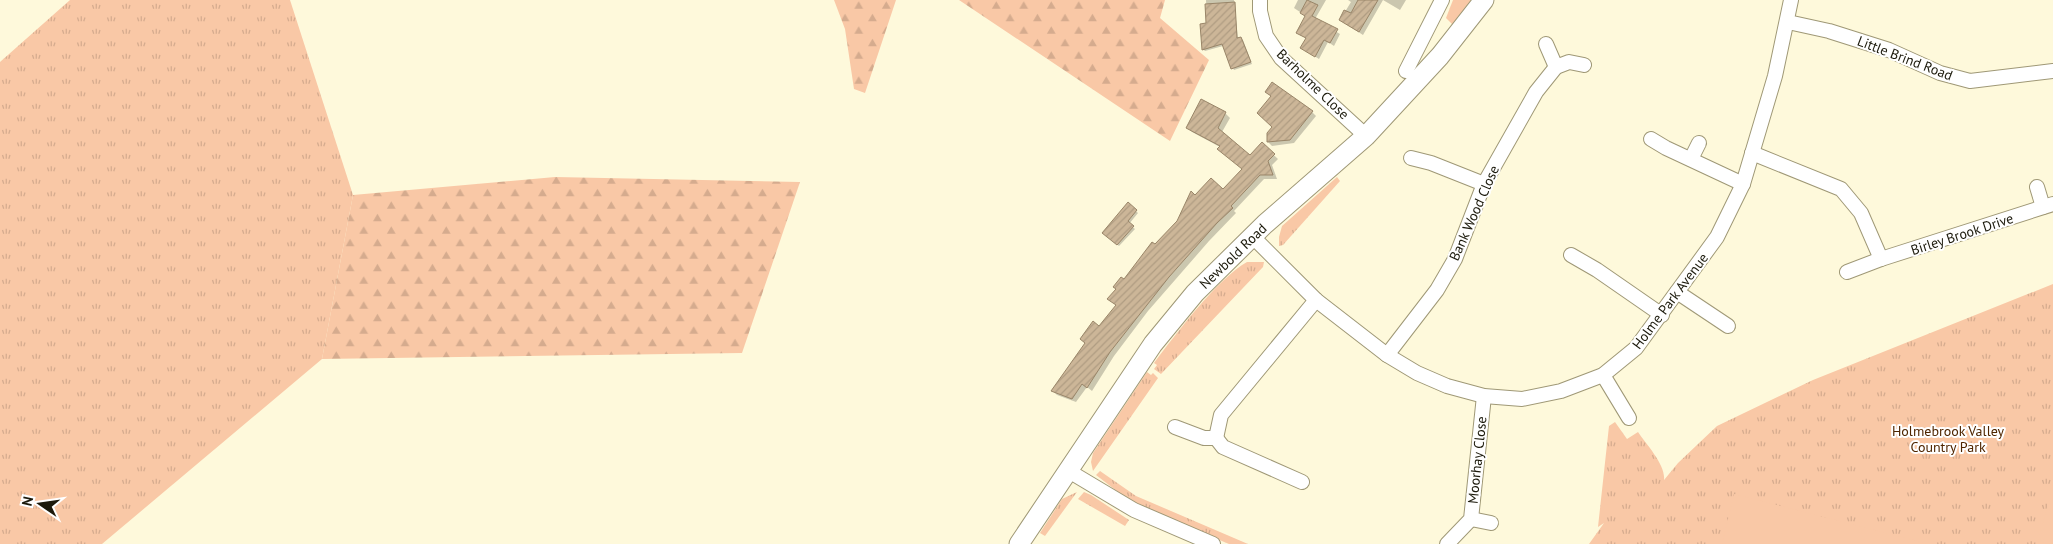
<svg xmlns="http://www.w3.org/2000/svg" width="2053" height="544" font-family="'PT Sans',sans-serif">
<defs>
<pattern id="grass-tufts" width="24" height="20" patternUnits="userSpaceOnUse" patternTransform="scale(1.25)"><rect width="24" height="20" fill="#f9c8a6"/><path d="M3 7l-1-3M5 7V3M7 7l1-3M15 17l-1-3M17 17v-4M19 17l1-3" fill="none" stroke="#d5ab8e"/></pattern>
<pattern id="forest-firs" width="22" height="20" patternUnits="userSpaceOnUse" patternTransform="scale(1.25)"><rect width="22" height="20" fill="#f9c8a6"/><path d="M5 1l3.5 6h-7zM16 11l3.5 6h-7z" fill="#d5ab8e"/></pattern>
<pattern id="building-hatch" width="6" height="6" patternUnits="userSpaceOnUse" patternTransform="scale(1.25)"><rect width="6" height="6" fill="#ccb698"/><path d="M-1 1l2-2M0 6l6-6M5 7l2-2" fill="none" stroke="#af9c82"/></pattern>
</defs>
<rect width="100%" height="100%" fill="#fef9db"/>
<g fill="url(#grass-tufts)">
<polygon points="70,0 290,0 353,195 322,359 102,544 0,544 0,62"/>
<polygon points="1453,0 1476,0 1453,25 1446,18"/>
<polygon points="1337,177 1340,181 1283,245 1279,246 1279,237 1282,226"/>
<path d="M1247 262H1264L1263 267 1161 374 1154 369 1157 365 1154 363C1176 334 1217 279 1247 262Z"/>
<path d="M2053 284V544H1589L1604 523 1598 527 1609 426 1615 422 1627 439 1638 432C1646 444 1666 465 1664 480L1678 463 1717 426 1813 380Z"/>
<polygon points="1147,372 1151,375 1153,373 1158,378 1093,471 1091,462 1093,453"/>
<polygon points="1100,471 1136,496 1248,544 1229,544 1153,512 1131,502 1096,475"/>
<polygon points="1077,492 1045,536 1040,533 1062,499"/>
<polygon points="1084,492 1091,495 1129,520 1125,526 1078,499"/>
</g>
<g fill="url(#forest-firs)">
<polygon points="834,0 896,0 865,93 854,89 845,29"/>
<polygon points="959,0 1165,0 1160,18 1209,60 1170,141"/>
<polygon points="555,177 800,182 742,353 322,359 353,195"/>
</g>
<g fill="#f9c8a6">
<polygon points="2053,484 2053,544 2038,542"/>
<polygon points="1734,494 1929,544 1722,544"/>
</g>
<g fill="#0003">
<polygon points="1206,0 1234,0 1238,39 1241,38 1243,40 1252,64 1234,70 1223,46 1205,51 1203,49 1207,25"/>
<polygon points="1298,0 1326,0 1315,19 1340,34 1334,46 1328,42 1319,59 1302,48 1307,39 1297,33 1306,16 1294,8"/>
<polygon points="1348,0 1406,0 1400,10 1383,0 1363,35 1340,20 1351,2"/>
<polygon points="1202,101 1226,114 1230,118 1222,132 1251,157 1262,144 1278,159 1272,165 1277,179 1264,179 1234,211 1236,213 1209,241 1148,311 1114,356 1092,391 1087,387 1076,402 1057,395 1053,391 1086,344 1081,339 1099,328 1117,306 1124,281 1178,221 1195,197 1223,191 1243,169 1220,147 1192,132 1188,128"/>
<polygon points="1312,112 1316,116 1294,143 1272,146 1268,142"/>
<polygon points="1128,204 1138,213 1129,224 1135,229 1119,246 1103,233"/>
</g>
<g fill="url(#building-hatch)" stroke="#998568">
<polygon points="1307,0 1318,5 1312,16 1338,29 1330,43 1324,40 1315,57 1300,48 1306,38 1296,33 1305,16 1300,13"/>
<polygon points="1358,0 1378,0 1359,32 1339,20 1344,10 1351,13"/>
<polygon points="1235,2 1237,38 1241,37 1251,62 1231,69 1222,44 1202,50 1200,24 1206,23 1205,4"/>
<polygon points="1272,82 1313,111 1290,140 1267,142 1267,133 1272,127 1257,113 1271,96 1265,92"/>
<polygon points="1201,99 1226,112 1218,128 1250,155 1262,142 1275,154 1268,161 1273,175 1260,175 1231,206 1233,208 1217,223 1169,277 1110,352 1087,388 1082,384 1072,399 1051,391 1085,343 1080,339 1093,321 1099,326 1116,305 1107,299 1116,289 1113,287 1121,277 1124,279 1152,242 1155,244 1177,221 1191,191 1195,195 1211,178 1223,189 1242,169 1217,149 1220,146 1186,128"/>
<polygon points="1128,202 1137,210 1128,221 1134,226 1117,245 1102,233"/>
</g>
<g fill="none" stroke-linecap="round" stroke-linejoin="round">
<g stroke="#9f9876" stroke-width="16">
<g id="minor">
<polyline points="1260,0 1260,11 1266,36 1281,58 1366,136"/>
<polyline points="1788,22 1829,31 1889,50 1940,73 1970,81 2053,71"/>
<polyline points="1546,44 1556,67"/>
<polyline points="1406,71 1442,0"/>
<polyline points="1651,139 1666,148 1743,184"/>
<polyline points="1752,153 1841,189 1861,213 1881,259"/>
<polyline points="1411,158 1431,163 1484,184"/>
<polyline points="1691,159 1699,143"/>
<polyline points="2037,187 2043,207"/>
<polyline points="1253,237 1316,300 1387,355 1417,373 1447,386 1484,396 1522,399 1561,391 1603,375 1636,348 1717,237 1743,184 1775,76 1791,0"/>
<polyline points="1571,255 1597,270 1662,315"/>
<polyline points="1847,272 1881,259 2053,204"/>
<polyline points="1677,292 1728,326"/>
<polyline points="1387,355 1437,290 1455,259 1484,184 1536,92 1556,67 1569,62 1584,65"/>
<polyline points="1603,375 1629,418"/>
<polyline points="1175,427 1204,438 1216,438 1223,447 1302,482"/>
<polyline points="1216,438 1221,415 1316,300"/>
<polyline points="1067,470 1134,510 1213,544"/>
<polyline points="1471,519 1491,523"/>
<polyline points="1447,544 1471,519 1484,396"/>
</g>
</g>
<g stroke="#9f9876" stroke-width="21">
<polyline id="secondary" points="1019,544 1153,344 1195,293 1265,224 1366,136 1440,56 1484,0"/>
</g>
<use href="#minor" stroke="#fff" stroke-width="14"/>
<use href="#secondary" stroke="#fff" stroke-width="19"/>
</g>
<g text-anchor="middle" dominant-baseline="central" stroke-width="4" stroke-linejoin="round" paint-order="stroke">
<g font-size="14" fill="#1c1a0c" stroke="#fff">
<text transform="translate(1905 58) rotate(21)">Little Brind Road</text>
<text transform="translate(1313 84) rotate(44)">Barholme Close</text>
<text transform="translate(1474 213) rotate(-66)">Bank Wood Close</text>
<text transform="translate(1962 234) rotate(-18)">Birley Brook Drive</text>
<text transform="translate(1233 256) rotate(-44)">Newbold Road</text>
<text transform="translate(1670 301) rotate(-53)">Holme Park Avenue</text>
<text transform="translate(1477 460) rotate(-84)">Moorhay Close</text>
</g>
<g font-size="14" fill="#4f2600" stroke="#fff">
<text x="1948" y="431">Holmebrook Valley<tspan x="1948" dy="16">Country Park</tspan></text>
</g>
</g>
<g transform="translate(40 504) rotate(283)" stroke="#ffffff" stroke-width="4" paint-order="stroke">
<path d="M0-4L9 19L0 12L-9 19Z" fill="#1c1a0c"/>
<text y="-8" font-size="14" font-weight="bold" text-anchor="middle" fill="#1c1a0c">N</text>
</g>
</svg>
